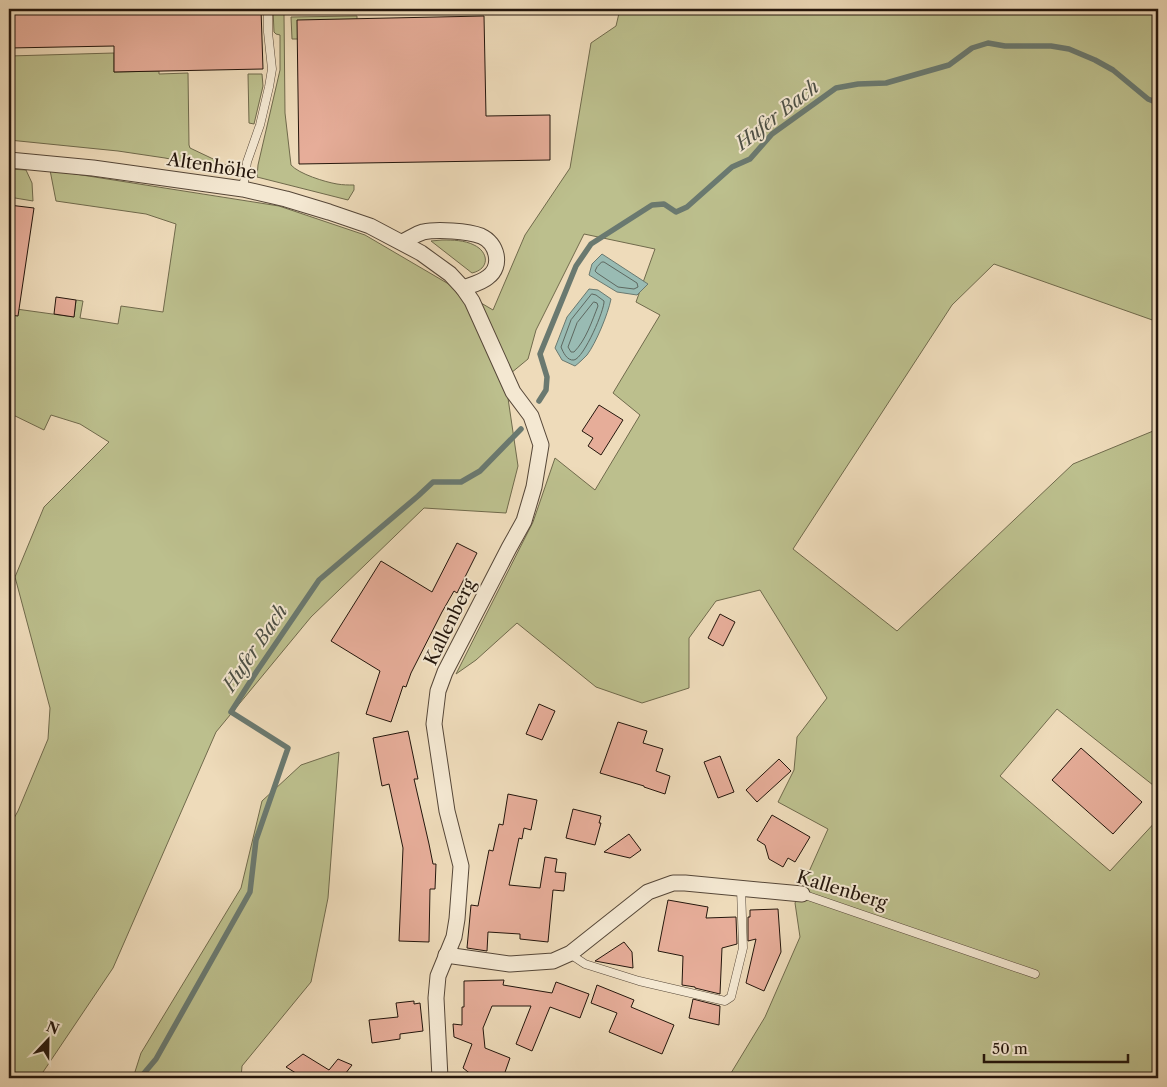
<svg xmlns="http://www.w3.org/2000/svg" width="1167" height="1087" font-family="'Libre Caslon Text',serif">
<rect width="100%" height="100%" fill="#eedbba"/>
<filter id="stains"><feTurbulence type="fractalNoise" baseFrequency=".004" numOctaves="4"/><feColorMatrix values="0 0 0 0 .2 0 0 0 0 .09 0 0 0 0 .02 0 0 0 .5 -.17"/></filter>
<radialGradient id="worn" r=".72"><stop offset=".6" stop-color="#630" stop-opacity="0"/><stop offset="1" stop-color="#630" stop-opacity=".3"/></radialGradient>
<g fill="#bcbf8d" stroke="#706a4c">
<path d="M273 9H281L284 15 285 113 291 165C299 174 325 182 337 184 343 185 348 185 354 185V190L348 200 257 177 258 165 280 70V35L276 34 274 32Z"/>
<polygon points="620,9 1158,9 1158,322 994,264 952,305 793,549 897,631 1073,464 1158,429 1158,789 1057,709 1000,776 1110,871 1158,819 1158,1078 728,1078 765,1017 800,937 795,903 828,829 778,802 794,770 797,737 827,698 760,590 716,601 689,638 689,688 642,703 596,687 517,623 476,660 456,674 533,522 555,458 595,490 640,415 613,393 660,315 636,302 655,249 584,234 536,330 528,359 505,378 518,466 506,513 424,508 311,617 216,732 113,968 39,1078 9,1078 9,827 18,811 48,739 50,708 15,577 44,507 109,442 80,424 51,415 44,430 9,413 9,308 74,317 76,300 83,301 80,318 118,324 121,306 163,312 176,224 146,214 56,201 50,170 279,206 365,235 493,310 525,235 570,168 591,43 616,26"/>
<polygon points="357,16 357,23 298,39 292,39 291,17"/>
<polygon points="114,53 114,72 159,71 159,74 188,73 189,145 190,148 230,167 229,171 165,158 118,151 9,140 9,56"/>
<polygon points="248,74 262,74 263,86 254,124 249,123"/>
<polygon points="9,169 26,170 32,183 33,201 9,197"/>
<path d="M442 240C453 240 464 240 474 245 489 252 490 269 472 273L431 241Z"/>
<polygon points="339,752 328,898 311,982 242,1066 241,1078 133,1078 141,1053 241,888 262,801 301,765"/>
</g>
<g fill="#99bbb3" stroke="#6a7970">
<polygon points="602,254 648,284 637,295 617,292 589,275 592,264"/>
<path d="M589 289 598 290 611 299C608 314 596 343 587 355 583 359 579 363 575 366L562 360 555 348 567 317Z"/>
</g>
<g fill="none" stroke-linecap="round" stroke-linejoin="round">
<g stroke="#5e6860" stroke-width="1">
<polygon points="602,262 604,262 637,283 638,287 634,289 618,287 597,273 595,271 597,267"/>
<path d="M592 294 596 295 604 301C605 309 584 358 574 360 567 361 563 352 561 347L571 320Z"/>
<path d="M594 302 597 303 598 306C592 321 586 340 574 352H571L568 347 577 323Z"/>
</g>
<g stroke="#6a7970" stroke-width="5.5">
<polyline points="539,401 546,390 547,377 540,354 576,266 591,244 652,205 664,204 676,212 687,207 732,167 750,159 772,134 836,88 858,84 886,83 949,65 972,48 988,43 1005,46 1051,46 1069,49 1095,60 1113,70 1148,99 1158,103"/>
<polyline points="140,1078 156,1059 250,892 256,840 288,748 231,712 257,671 319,580 418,496 433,482 461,482 480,471 521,429"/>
</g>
</g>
<g fill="#e6ad99" stroke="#24160c">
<polygon points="9,9 261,9 263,69 114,72 114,46 9,48"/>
<polygon points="484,16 486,116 550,115 550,160 299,164 297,20"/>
<polygon points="9,205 34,208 18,316 9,315"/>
<polygon points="56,297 76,300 74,317 54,314"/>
<polygon points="599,405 623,420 601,455 588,446 593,438 582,431"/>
<polygon points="457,543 477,553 457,593 454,591 442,612 411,673 406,687 403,686 391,722 366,714 380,671 331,641 381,561 432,592"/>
<polygon points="720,614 735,622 723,646 708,638"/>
<polygon points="539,704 555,711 542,740 526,734"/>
<polygon points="618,722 647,731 643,743 663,749 656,771 670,776 665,794 644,787 644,786 600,773"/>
<polygon points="408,731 418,779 414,779 429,844 433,864 436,864 435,889 430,889 429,942 399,941 403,848 389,784 382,786 373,738"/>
<polygon points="1081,748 1142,802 1113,834 1052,780"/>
<polygon points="720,756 734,792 718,798 704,762"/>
<polygon points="779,759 791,771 757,802 746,790"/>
<polygon points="508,794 537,800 531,830 524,828 522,839 519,838 509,885 540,888 545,857 557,859 555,872 566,873 564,891 553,890 548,942 520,939 520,934 488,932 487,951 467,948 471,905 478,906 489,850 493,851 499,824 503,825"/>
<polygon points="573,809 601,816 599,823 601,823 595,845 566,838"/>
<polygon points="772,815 810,837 795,862 788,858 783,867 769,859 765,845 757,840"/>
<polygon points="629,834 641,850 630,858 604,852"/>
<polygon points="668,900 708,907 706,918 736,917 737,944 722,948 720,994 695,988 695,987 682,985 683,956 658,951"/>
<polygon points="778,909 781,952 764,991 746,983 756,939 748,941 748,917 750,917 750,910"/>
<polygon points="624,942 632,952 633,968 595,961"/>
<polygon points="504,980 503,985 552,993 556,982 589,994 580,1018 550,1007 532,1051 516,1044 531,1006 492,1006 483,1028 485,1048 510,1058 503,1078 481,1078 472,1075 463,1068 472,1044 454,1037 453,1024 462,1025 462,1007 464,1007 464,981"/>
<polygon points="597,985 634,1000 631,1007 674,1025 662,1054 609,1032 617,1013 591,1003"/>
<polygon points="693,999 720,1006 719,1025 689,1018"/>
<polygon points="414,1001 414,1004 420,1003 423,1031 400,1034 400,1039 372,1043 369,1020 398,1017 396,1003"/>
<polygon points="303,1054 329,1070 338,1059 352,1065 342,1078 304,1078 286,1067"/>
</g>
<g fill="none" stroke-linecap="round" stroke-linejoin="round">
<g stroke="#564738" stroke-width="9">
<g id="lane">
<polyline points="243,189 247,162 260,125 269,87 272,69 268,32 268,9"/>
<polyline points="802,894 1035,974"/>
<polyline points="570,954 585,964 639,981 725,1001 731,997 743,948 741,888"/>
</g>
</g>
<g stroke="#564738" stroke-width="17">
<g id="street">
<polyline points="9,160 93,168 243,189 286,199 329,212 370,226 421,253 450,274 463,288 472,301 513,392 531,416 541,445 534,487 524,521 509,548 445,672 438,691 434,724 447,811 461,866 457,919 454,937 438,976 436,998 440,1078"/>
<path d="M402 242C409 239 416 234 423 232 437 229 468 231 481 236 497 243 503 266 488 277 481 283 471 285 463 288"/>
<polyline points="446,955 510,964 553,961 571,953 648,892 673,883 685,883 802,894"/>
</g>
</g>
<use href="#lane" stroke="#f4e8d2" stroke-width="8"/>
<use href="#street" stroke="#f4e8d2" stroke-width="15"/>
</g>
<g text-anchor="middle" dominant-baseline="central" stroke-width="4" stroke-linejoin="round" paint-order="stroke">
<g font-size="18" fill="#24160c" stroke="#f4e8d2">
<text transform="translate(212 166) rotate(9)">Altenhöhe</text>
<text transform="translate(450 622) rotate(-64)">Kallenberg</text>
<text transform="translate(842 890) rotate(17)">Kallenberg</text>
</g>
<g font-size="19" font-style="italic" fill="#4d5046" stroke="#f4e8d2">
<text transform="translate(777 115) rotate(-38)">Hufer Bach</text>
<text transform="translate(255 648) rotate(-56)">Hufer Bach</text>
</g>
</g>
<rect width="1167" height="1087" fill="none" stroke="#eedbba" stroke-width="30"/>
<rect x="10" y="10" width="1147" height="1067" fill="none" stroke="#24160c" stroke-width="2.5"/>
<rect x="15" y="15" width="1137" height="1057" fill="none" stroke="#24160c"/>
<g transform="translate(48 1040) rotate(22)" stroke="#f4e8d2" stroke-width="4" paint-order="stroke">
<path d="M0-4L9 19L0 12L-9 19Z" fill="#24160c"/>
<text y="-8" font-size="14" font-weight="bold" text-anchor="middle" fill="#24160c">N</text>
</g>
<path d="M984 1054v8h144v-8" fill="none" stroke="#24160c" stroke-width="2.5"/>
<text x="992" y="1054" font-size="15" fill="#24160c" stroke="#f4e8d2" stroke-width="4" paint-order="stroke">50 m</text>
<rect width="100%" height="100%" filter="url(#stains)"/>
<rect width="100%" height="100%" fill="url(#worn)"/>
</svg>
